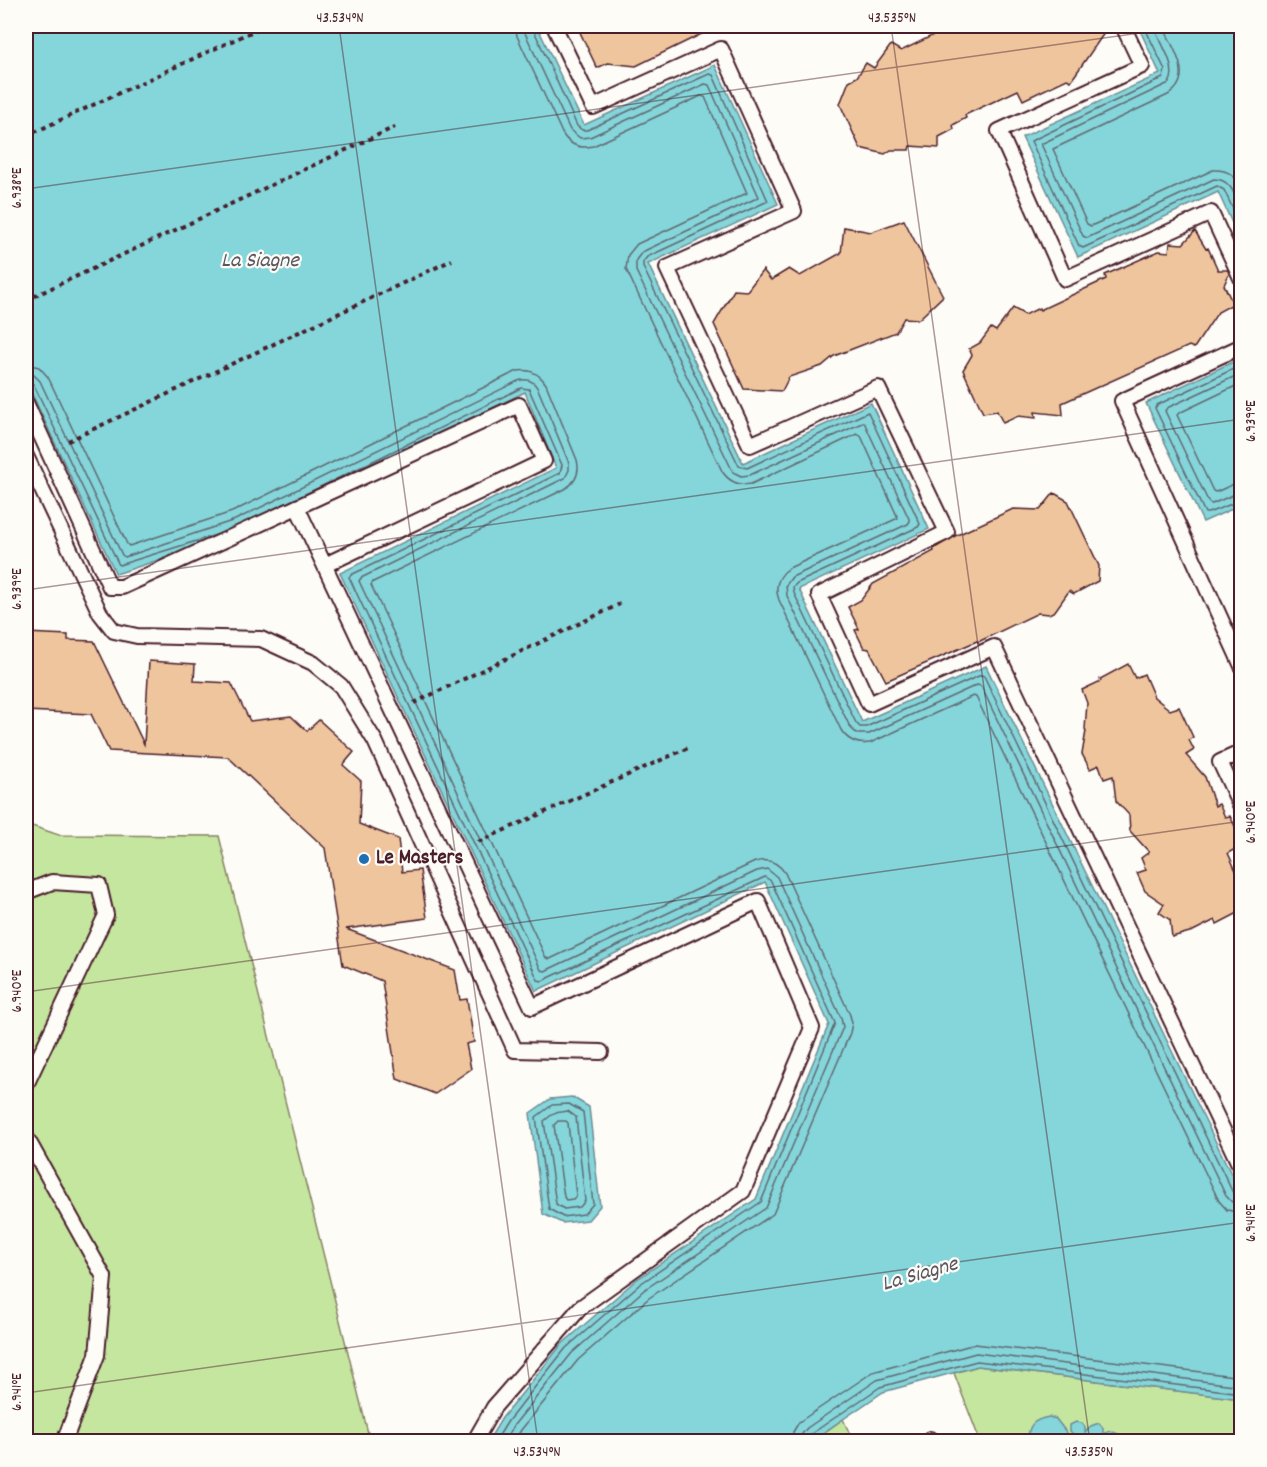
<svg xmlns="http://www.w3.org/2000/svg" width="1267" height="1467" font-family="Dekko,sans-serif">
<rect width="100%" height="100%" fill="#fdfcf7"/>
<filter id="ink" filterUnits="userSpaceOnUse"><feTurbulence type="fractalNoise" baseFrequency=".0167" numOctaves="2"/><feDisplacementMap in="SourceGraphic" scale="12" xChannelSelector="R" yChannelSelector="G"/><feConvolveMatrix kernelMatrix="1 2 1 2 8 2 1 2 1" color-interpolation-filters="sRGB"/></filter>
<g filter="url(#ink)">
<g fill="#c5e69f" stroke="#888265" stroke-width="1.5">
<polygon points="26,824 59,835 219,836 370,1441 26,1442"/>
<polygon points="978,1366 1241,1399 1241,1441 980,1441 954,1373"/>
<polygon points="843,1419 853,1441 811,1442"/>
</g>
<g fill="#84d6da" stroke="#6d8d94" stroke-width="1.5">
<polygon points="26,26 537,26 584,125 715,65 778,204 648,264 743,463 871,403 929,529 799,589 862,722 986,666 1239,1190 1241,1191 1241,1399 978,1366 883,1392 811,1441 488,1441 502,1418 562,1344 636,1280 756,1199 829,1024 765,882 536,991 340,573 556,468 525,392 240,533 116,574 26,381"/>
<polygon points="1138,26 1241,26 1241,243 1218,192 1078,257 1022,137 1160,74"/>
<polygon points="1241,358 1241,505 1203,522 1146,403"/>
<polygon points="572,1097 589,1107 600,1206 588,1220 562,1223 543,1214 530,1113 550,1099"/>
<path d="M1049 1417 1056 1419 1070 1437 1074 1435 1070 1431V1425L1076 1422 1082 1423 1085 1427V1433L1091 1426 1099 1423 1103 1428V1434L1110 1431 1119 1434 1123 1441H1027C1029 1425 1032 1420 1049 1417Z"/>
</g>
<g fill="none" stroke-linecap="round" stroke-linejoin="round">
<g stroke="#616871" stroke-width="1.5">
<path d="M515 26 517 36 562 133C569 145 580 149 593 146L701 96 705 97 747 193 637 244 628 255 626 269 722 471C729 482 738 486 751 484L857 434 861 436 898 518 789 568C778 576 774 587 779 600L841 730C848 741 857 745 870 743L973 696 976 697 1219 1201 1227 1210 1242 1213"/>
<polyline points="524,26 525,33 570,130 580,138 590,137 705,84 709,85 759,197 642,252 636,260 636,271 733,472 741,476 750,475 864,422 910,521 908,524 792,577 786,585 787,596 850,727 857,734 869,734 977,685 981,686 1226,1196 1232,1202 1242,1204"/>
<polyline points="532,26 577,126 582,130 587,130 709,74 713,75 768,201 647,257 643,262 643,267 739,466 747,468 868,412 920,524 918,527 797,583 793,587 794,593 856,723 860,727 866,727 981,675 984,676 1233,1193 1237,1196 1242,1197"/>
<polyline points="1144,26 1165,70 1163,78 1031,141 1079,246 1083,248 1217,186 1224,190 1242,228"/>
<path d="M1153 26C1160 41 1179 69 1169 83L1041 144 1083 236 1087 238 1214 179C1232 179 1235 197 1242 210"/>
<path d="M1163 26C1172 47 1196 78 1168 95L1053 149 1087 224 1091 226 1213 170C1228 169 1236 176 1242 189"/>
<path d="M26 364 39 367 48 377 127 544 129 546 232 512 515 372C528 368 538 372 546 384L577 460C580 472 576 482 565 489L373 582 371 585 546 958 550 959 755 862C768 858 778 862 785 873L850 1015 852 1023 850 1033 773 1214 649 1298 578 1360 521 1430 514 1442"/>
<polyline points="1242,365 1157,405 1155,408 1205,513 1208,513 1242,500"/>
<path d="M26 373 34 375 40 381 122 555 125 557 235 520 518 381C527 378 534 381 538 389L569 463V470L565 478 361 578 359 581 541 970 545 971 757 871 767 869 777 877 841 1018 843 1027 838 1039 766 1208 644 1290 572 1353 514 1425 504 1442"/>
<polyline points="1242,373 1167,408 1165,411 1209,503 1212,504 1235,494 1242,493"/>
<polyline points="26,381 30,381 34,385 119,565 219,534"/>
<polyline points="1242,383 1179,413 1177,415 1213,491 1216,492 1234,484 1242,484"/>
<polyline points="304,495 521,388 529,389 562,465 560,473 351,575 349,577 538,980 542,981 765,877 771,881 835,1023 761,1202 640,1284 566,1348 508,1421 495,1442"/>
<polygon points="569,1104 583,1112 593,1204 584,1214 563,1217 549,1209 536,1117 552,1105"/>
<polygon points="568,1111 576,1117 585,1201 580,1207 564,1209 556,1204 544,1121 554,1113"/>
<polygon points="558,1121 566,1121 568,1123 576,1196 573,1199 566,1200 564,1197 554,1125"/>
<polyline points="792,1442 793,1432 799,1422 873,1372 975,1344 1242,1377"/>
<polyline points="801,1442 802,1434 807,1428 877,1380 976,1353 1242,1386"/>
<polyline points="808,1442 811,1434 880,1387 977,1361 1242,1393"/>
</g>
</g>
<g fill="#efc59e" stroke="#4a1f2b" stroke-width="1.5">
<polygon points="577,26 718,26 636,66 608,63 597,68"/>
<polygon points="952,26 1109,26 1071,81 1067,79 1023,100 1018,90 965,115 966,118 953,125 954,129 939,137 939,148 910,146 909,150 891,150 885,154 860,148 840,104 849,81 857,77 866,63 874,68 891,45 901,51"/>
<polygon points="904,220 943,296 919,319 904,318 896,332 834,356 822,366 789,377 782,391 744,389 714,324 734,290 747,291 763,270 771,280 789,269 800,276 841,253 844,227 871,232"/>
<polygon points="1195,231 1206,249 1208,248 1218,270 1228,270 1229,274 1224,285 1233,304 1218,312 1194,348 1189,346 1062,403 1063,415 1035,412 1036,418 1018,416 1003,423 997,411 983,413 963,370 972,355 969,349 980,343 991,328 996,331 1013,308 1025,315 1039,308 1040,310 1106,279 1105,275 1159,251 1169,252 1170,243 1183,244"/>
<polygon points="1054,493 1068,501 1099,566 1098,581 1074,594 1069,591 1055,611 1049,614 1038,613 978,642 977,641 886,681 869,649 864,648 855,630 859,629 848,607 861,600 873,584 934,551 933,549 955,536 1013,509 1040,510"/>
<polygon points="26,633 68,635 68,640 94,641 144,744 149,661 195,664 194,681 231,683 250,721 291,716 307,731 319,720 354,752 343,765 361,781 359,824 398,839 402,872 420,870 427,918 346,929 455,970 460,1000 467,999 474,1042 466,1044 471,1069 435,1094 397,1079 382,981 343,965 325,848 228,757 109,751 91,714 26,711"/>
<polygon points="1128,664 1135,678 1144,674 1154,697 1170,710 1179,707 1193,737 1189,740 1194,750 1186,755 1205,777 1215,806 1219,804 1225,817 1230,816 1242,841 1242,845 1228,853 1242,884 1242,911 1217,924 1215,920 1193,931 1172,937 1170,920 1159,912 1164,904 1145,891 1137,873 1146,870 1141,858 1149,852 1130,831 1129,815 1116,801 1113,776 1104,779 1099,765 1090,769 1082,754 1086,731 1085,729 1087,703 1082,690 1101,681 1100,679"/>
</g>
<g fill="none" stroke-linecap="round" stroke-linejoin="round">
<g stroke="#4a1f2b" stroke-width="18">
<g id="lane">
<polyline points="554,26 593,107 721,49 794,211 667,268 750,445 878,388 947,532 819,595 869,704 994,647 1242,1170"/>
<polyline points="1123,26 1142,66 999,131 1065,279 1211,213 1242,280"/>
<polyline points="1242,346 1122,401 1242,666"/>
<polyline points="26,403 110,587 122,587 297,507 532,1007 758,901 812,1028 743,1191 580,1308 494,1407 474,1442"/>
<polyline points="26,456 100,613 114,631 137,636 261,639 313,663 341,686 375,741 515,1050 601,1052"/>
<polyline points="297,507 519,405 544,461 325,565"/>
<polyline points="1242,752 1220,762 1242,809"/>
<polyline points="26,892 52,882 99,885 106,915 26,1085"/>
<polyline points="26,1137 104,1277 97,1355 64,1442"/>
<polyline points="930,1439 930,1442"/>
</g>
</g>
<g stroke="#4a1f2b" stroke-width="4" stroke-dasharray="4.5 4.5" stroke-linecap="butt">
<polyline points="26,136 264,26"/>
<polyline points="26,300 395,127"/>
<polyline points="68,441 452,260"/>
<polyline points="414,703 620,604"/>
<polyline points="478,842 688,748"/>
</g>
<use href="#lane" stroke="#fdfcf7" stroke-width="14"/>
</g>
</g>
<path fill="none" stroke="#4a1f2b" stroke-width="1.5" stroke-opacity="0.45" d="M339 26 538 1442M891 26 1090 1442M26 189 1190 26M26 590 1242 419M26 992 1242 821M26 1393 1242 1222"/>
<circle fill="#1f6fb2" stroke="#fdfcf7" stroke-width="2" cx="364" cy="859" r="6"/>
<g text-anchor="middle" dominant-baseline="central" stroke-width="4.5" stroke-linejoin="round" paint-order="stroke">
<g font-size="21" font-weight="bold" fill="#4a1f2b" stroke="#fdfcf7" text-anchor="start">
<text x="376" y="859">Le Masters</text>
</g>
<g font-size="22" font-style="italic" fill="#5b5660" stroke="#fdfcf7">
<text x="260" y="261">La Siagne</text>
<text transform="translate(920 1275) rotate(-16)">La Siagne</text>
</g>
</g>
<rect width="1267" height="1467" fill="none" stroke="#fdfcf7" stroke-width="66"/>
<rect x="33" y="33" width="1201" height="1401" fill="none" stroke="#4a1f2b" stroke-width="2"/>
<g font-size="15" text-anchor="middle" fill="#4a1f2b">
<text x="340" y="22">43.534°N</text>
<text x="892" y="22">43.535°N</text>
<text transform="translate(16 188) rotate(-90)" y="5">6.938°E</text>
<text transform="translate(1250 421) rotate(-90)" y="5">6.939°E</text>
<text transform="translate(16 589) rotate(-90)" y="5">6.939°E</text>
<text transform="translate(1250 822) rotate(-90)" y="5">6.940°E</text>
<text transform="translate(16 991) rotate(-90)" y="5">6.940°E</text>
<text transform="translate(1250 1223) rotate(-90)" y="5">6.941°E</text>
<text transform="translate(16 1392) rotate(-90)" y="5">6.941°E</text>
<text x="537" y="1456">43.534°N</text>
<text x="1089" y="1456">43.535°N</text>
</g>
</svg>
